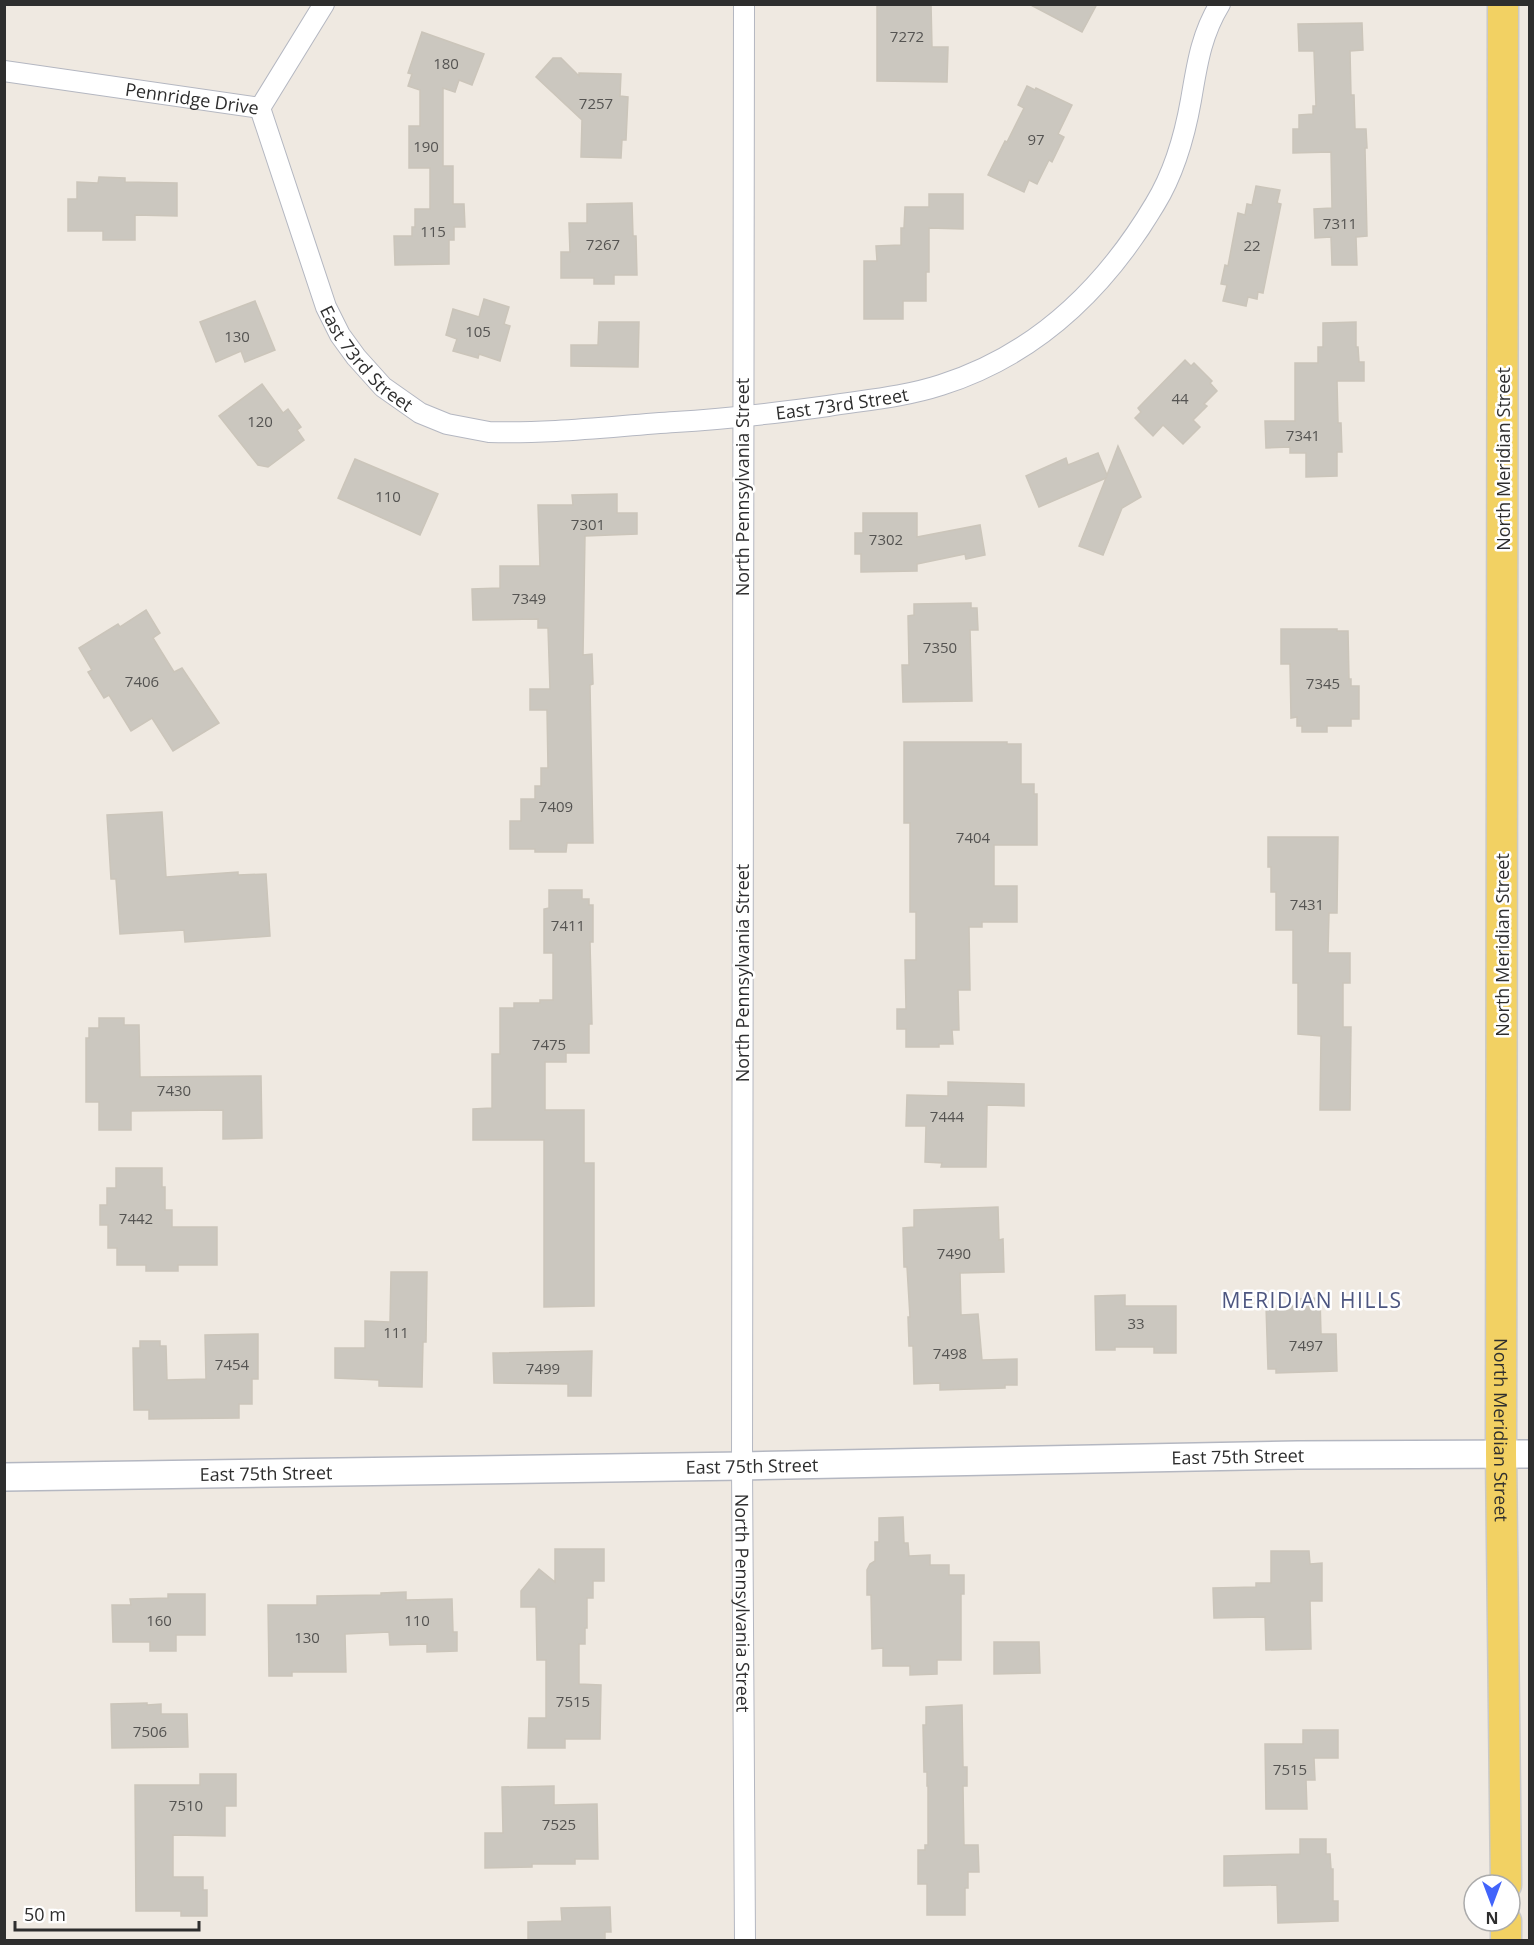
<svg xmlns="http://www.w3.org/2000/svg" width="1534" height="1945" font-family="'Open Sans',sans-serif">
<rect width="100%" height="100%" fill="#efe9e1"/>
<g fill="#cbc7bf" stroke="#cbc5ba" stroke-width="1.5">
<polygon points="877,4 931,4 932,47 948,47 947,82 877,81"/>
<polygon points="1029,4 1097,4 1082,32"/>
<polygon points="1362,23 1363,50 1350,51 1351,95 1354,95 1355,129 1366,129 1367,148 1365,148 1367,236 1356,237 1357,265 1332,265 1331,237 1315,238 1314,209 1332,208 1331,152 1293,153 1293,129 1299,129 1299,115 1313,114 1313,106 1316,106 1314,51 1299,51 1298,24"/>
<polygon points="422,32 484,54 472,85 459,80 455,92 443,88 443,166 453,166 453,204 464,204 465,227 454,227 454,240 449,240 449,264 395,265 394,236 412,236 412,227 415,227 415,209 430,209 430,168 409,168 409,126 420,126 420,90 408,86 412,74 408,73"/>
<polygon points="553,58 561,58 579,76 579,73 621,74 620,96 628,97 626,140 622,140 621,158 581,157 582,120 536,77"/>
<polygon points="1027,86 1035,90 1036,88 1072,105 1058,134 1064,137 1052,162 1049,160 1037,184 1029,180 1024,192 988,175 1005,141 1007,142 1024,108 1018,105"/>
<polygon points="99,177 125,178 125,182 177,183 177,216 135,215 135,240 103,240 103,231 68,231 68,199 77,199 77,182 98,183"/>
<polygon points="1256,186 1280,190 1277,203 1281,204 1263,293 1258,292 1257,299 1248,297 1246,306 1223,301 1227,285 1221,284 1225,265 1228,266 1238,213 1245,215 1247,204 1252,205"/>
<polygon points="929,194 963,194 963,229 929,228 929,272 926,272 926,301 903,301 903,319 864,319 864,261 877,261 876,246 901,245 901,228 904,228 905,207 929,207"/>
<polygon points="632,203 633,236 636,236 637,275 614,275 614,284 594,284 594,278 561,278 561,252 570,252 569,223 587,223 587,204"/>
<polygon points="484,299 509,307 504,324 510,326 500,361 479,354 478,358 453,351 457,339 446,335 453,309 479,317"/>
<polygon points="255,301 275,350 245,362 241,351 216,362 200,322"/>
<polygon points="599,322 639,322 638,367 571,366 571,345 598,345"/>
<polygon points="1356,322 1356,347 1358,347 1359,362 1364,362 1364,381 1337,381 1338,423 1341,423 1342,452 1337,452 1337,476 1306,477 1306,453 1290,453 1290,447 1266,448 1265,421 1295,421 1295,363 1318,363 1318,347 1323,347 1323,323"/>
<polygon points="1185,360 1191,366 1194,363 1212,381 1210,383 1217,391 1204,404 1207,406 1193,420 1200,427 1183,444 1163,425 1153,436 1135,418 1141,412 1138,408"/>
<polygon points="262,384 283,413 288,409 301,427 297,430 304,440 268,467 258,465 219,416"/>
<polygon points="1118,446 1141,497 1122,508 1103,555 1079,546 1106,478 1039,507 1026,476 1066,458 1068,465 1098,453 1107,475"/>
<polygon points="355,459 438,494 420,535 338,498"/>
<polygon points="617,494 617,513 637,513 637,534 585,536 583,655 592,654 593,684 590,685 593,843 567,843 566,852 535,852 535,849 510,849 510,821 521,821 521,799 535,799 535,786 541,786 541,768 548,768 547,710 530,710 530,689 550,689 548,628 538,628 538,619 473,620 472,589 500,588 500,566 540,566 538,505 573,505 572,495"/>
<polygon points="863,513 917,513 917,537 980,525 985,555 966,559 965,554 917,564 917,571 861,572 861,554 855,554 855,533 863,533"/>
<polygon points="971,603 971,608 977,608 978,630 970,630 972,701 903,702 902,665 909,665 908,616 914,615 914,604"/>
<polygon points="146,610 160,633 153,638 174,672 182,668 219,723 173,751 152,718 131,731 109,695 104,698 88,672 92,670 79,648 118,624 120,627"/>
<polygon points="1281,629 1337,629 1337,631 1348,631 1349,679 1351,679 1351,686 1359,686 1359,719 1351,719 1351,726 1327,726 1327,732 1302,732 1302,726 1297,726 1297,717 1291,718 1290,664 1281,664"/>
<polygon points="904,742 1007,742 1007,744 1021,744 1021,784 1034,784 1034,794 1037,794 1037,845 994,845 994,886 1017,886 1017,922 982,922 982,927 969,927 970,990 958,990 959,1030 952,1030 953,1044 939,1044 939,1047 906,1047 906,1029 897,1029 897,1009 906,1009 905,960 916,960 916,912 910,912 910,823 904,823"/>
<polygon points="162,812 166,877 238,872 238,875 266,874 270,936 185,942 184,930 120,934 116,879 111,879 107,815"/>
<polygon points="1268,837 1338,837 1337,913 1329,913 1328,953 1350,953 1350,983 1343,983 1343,1027 1351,1027 1350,1110 1320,1110 1321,1036 1298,1034 1298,983 1293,983 1293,930 1276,930 1276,892 1271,892 1271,867 1268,867"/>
<polygon points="549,890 582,890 582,899 589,899 589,905 593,905 593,942 590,942 592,1024 589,1024 589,1053 566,1053 566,1062 545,1062 545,1110 584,1110 584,1163 594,1163 594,1306 544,1307 544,1140 473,1140 473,1109 492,1108 492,1054 500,1054 500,1008 514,1008 514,1003 540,1003 540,1000 553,1000 553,953 544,953 544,909 549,908"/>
<polygon points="99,1018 124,1018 124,1025 139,1025 140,1077 261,1076 262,1138 223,1139 223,1110 131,1111 131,1130 99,1130 99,1102 86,1102 86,1038 89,1038 89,1028 99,1028"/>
<polygon points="948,1082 1024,1084 1024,1106 987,1105 986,1167 941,1167 942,1163 925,1162 926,1126 906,1126 907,1095 948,1096"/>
<polygon points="116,1168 162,1168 162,1187 165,1187 165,1210 172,1210 172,1227 217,1227 217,1265 178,1265 178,1271 146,1271 146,1265 117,1265 117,1248 108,1248 108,1225 100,1225 100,1205 107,1205 107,1188 116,1188"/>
<polygon points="998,1207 999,1240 1003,1239 1004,1272 960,1273 961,1315 978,1314 982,1360 1017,1359 1017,1385 1005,1385 1005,1388 940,1390 940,1383 914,1384 913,1346 909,1346 908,1317 910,1317 907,1267 904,1267 903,1228 914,1227 914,1210"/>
<polygon points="391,1272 427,1272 426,1342 423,1342 422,1387 379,1386 379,1380 335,1378 335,1348 365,1348 365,1321 390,1322"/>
<polygon points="1125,1295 1125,1306 1176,1306 1176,1353 1154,1353 1154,1347 1115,1347 1115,1350 1096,1350 1095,1296"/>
<polygon points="1320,1298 1321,1334 1336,1334 1337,1371 1276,1373 1276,1369 1268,1369 1266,1306 1295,1306 1295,1299"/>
<polygon points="258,1334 258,1379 252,1379 252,1404 239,1404 239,1418 149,1419 149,1410 134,1410 133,1348 140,1348 140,1341 160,1341 160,1346 166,1346 167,1380 206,1379 205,1335"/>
<polygon points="592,1351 591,1396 568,1396 568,1384 494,1383 493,1353"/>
<polygon points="903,1517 904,1543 908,1543 909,1556 930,1555 930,1565 949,1565 949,1575 964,1575 964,1594 961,1594 961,1660 937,1660 937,1674 910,1675 910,1666 883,1666 883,1648 872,1649 871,1595 867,1595 867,1570 870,1564 875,1561 875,1542 879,1542 879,1518"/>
<polygon points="555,1549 604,1549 604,1581 593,1581 593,1598 587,1598 587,1628 585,1628 585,1644 579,1644 579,1684 601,1685 600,1739 565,1739 565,1748 528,1748 529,1718 546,1718 546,1660 537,1660 536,1607 521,1607 521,1591 539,1569 555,1582"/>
<polygon points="1271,1551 1309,1551 1310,1564 1322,1563 1322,1601 1310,1601 1311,1649 1266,1650 1265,1617 1214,1618 1213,1588 1256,1587 1256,1583 1271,1583"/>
<polygon points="406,1592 406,1600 452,1599 453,1632 457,1632 457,1651 427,1652 427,1644 390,1645 389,1632 345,1634 346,1672 292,1672 292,1676 269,1676 268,1605 317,1605 317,1596 381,1595 381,1593"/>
<polygon points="168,1594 205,1594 205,1635 176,1635 176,1651 150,1651 150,1642 113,1642 112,1605 131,1605 130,1599 168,1598"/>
<polygon points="994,1642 1039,1642 1040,1673 994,1674"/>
<polygon points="147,1703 147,1705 161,1704 161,1714 187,1714 188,1747 112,1748 111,1704"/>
<polygon points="962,1705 963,1767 967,1767 967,1786 963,1786 964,1845 978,1845 979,1872 968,1872 968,1888 965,1888 965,1915 927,1915 927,1884 918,1884 918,1850 925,1850 925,1845 928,1845 928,1786 927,1786 927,1772 924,1772 923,1725 926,1725 926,1707"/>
<polygon points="1303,1730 1338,1730 1338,1758 1314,1758 1315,1780 1306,1780 1307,1809 1266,1809 1265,1744 1303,1744"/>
<polygon points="200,1774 236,1774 236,1806 225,1806 225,1836 173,1835 173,1877 203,1877 203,1890 207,1890 207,1916 181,1916 181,1911 136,1911 135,1785 200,1785"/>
<polygon points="554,1786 554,1805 597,1804 598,1859 575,1859 575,1864 532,1864 532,1867 485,1868 485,1833 503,1833 502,1787"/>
<polygon points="1300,1839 1326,1839 1326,1854 1330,1854 1331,1869 1333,1869 1333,1901 1338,1901 1338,1921 1278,1923 1277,1885 1224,1886 1224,1856 1300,1854"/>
<polygon points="610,1907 611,1932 605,1932 605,1941 528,1941 528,1922 562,1921 561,1908"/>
</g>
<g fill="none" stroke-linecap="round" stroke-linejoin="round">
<g stroke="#b4b7c1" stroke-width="22">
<g id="street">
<path id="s1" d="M744 4 742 1466 745 1940"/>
<path id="s2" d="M4 71 260 108"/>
<path id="s3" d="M260 108 326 307 340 335 356 357 383 387 420 413 447 424 489 432C550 434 614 426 675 422 727 419 777 413 828 406 866 400 904 397 941 385 1036 355 1105 288 1155 204 1174 173 1185 134 1191 100 1197 65 1201 35 1220 4"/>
<polyline points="260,108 324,4"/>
</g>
</g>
<g stroke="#b4b7c1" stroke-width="30">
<g id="secondary">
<path id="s4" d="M4 1477 742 1466 1298 1455 1530 1454"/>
</g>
</g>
<g stroke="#c9c9c9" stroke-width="33">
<g id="primary">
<path id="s5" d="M1503 4 1501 1454 1506 1885"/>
<polyline points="1506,1921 1506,1940"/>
</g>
</g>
<use href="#street" stroke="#fff" stroke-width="20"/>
<use href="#secondary" stroke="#fff" stroke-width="27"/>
<use href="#primary" stroke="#f2d163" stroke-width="30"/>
</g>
<g text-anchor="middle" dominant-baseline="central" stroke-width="5" stroke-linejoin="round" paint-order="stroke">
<g font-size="15" fill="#555452">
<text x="907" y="36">7272</text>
<text x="446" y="63">180</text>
<text x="596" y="103">7257</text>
<text x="1036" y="139">97</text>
<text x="426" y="146">190</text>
<text x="1340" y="223">7311</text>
<text x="433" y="231">115</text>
<text x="603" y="244">7267</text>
<text x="1252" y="245">22</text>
<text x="478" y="331">105</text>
<text x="237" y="336">130</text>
<text x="1180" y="398">44</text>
<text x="260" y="421">120</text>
<text x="1303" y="435">7341</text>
<text x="388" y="496">110</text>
<text x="588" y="524">7301</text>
<text x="886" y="539">7302</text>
<text x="529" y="598">7349</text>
<text x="940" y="647">7350</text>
<text x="142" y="681">7406</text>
<text x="1323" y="683">7345</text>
<text x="556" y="806">7409</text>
<text x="973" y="837">7404</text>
<text x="1307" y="904">7431</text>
<text x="568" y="925">7411</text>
<text x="549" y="1044">7475</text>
<text x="174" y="1090">7430</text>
<text x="947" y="1116">7444</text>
<text x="136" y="1218">7442</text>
<text x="954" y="1253">7490</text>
<text x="1136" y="1323">33</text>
<text x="396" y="1332">111</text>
<text x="1306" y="1345">7497</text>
<text x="950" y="1353">7498</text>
<text x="232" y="1364">7454</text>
<text x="543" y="1368">7499</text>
<text x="159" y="1620">160</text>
<text x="417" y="1620">110</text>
<text x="307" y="1637">130</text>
<text x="573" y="1701">7515</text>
<text x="150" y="1731">7506</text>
<text x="1290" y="1769">7515</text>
<text x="186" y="1805">7510</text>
<text x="559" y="1824">7525</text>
</g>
<g font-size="18" fill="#2e2e2e" stroke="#fff">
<text stroke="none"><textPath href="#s2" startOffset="190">Pennridge Drive</textPath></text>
<text stroke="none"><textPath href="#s3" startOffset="276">East 73rd Street</textPath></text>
<text stroke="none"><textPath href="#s3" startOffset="780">East 73rd Street</textPath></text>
<text transform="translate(1503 459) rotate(-90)">North Meridian Street</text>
<text transform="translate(742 487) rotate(-90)">North Pennsylvania Street</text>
<text transform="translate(1502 945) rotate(-90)">North Meridian Street</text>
<text transform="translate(742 973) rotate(-90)">North Pennsylvania Street</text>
<text stroke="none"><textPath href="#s5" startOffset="1426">North Meridian Street</textPath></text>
<text stroke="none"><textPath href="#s4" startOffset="1234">East 75th Street</textPath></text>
<text stroke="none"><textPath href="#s4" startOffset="748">East 75th Street</textPath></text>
<text stroke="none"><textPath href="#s4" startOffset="262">East 75th Street</textPath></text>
<text stroke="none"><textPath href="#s1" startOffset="1599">North Pennsylvania Street</textPath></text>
</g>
<g font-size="21" letter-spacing="1.5" fill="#4d5680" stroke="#fff">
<text x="1312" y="1300">MERIDIAN HILLS</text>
</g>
</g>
<rect width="1534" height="1945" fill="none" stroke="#2e2e2e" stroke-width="12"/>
<g transform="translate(1492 1903) rotate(180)"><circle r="28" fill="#ffffff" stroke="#ababab" stroke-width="1.5"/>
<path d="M0-4.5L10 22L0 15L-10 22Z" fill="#4264fb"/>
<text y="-9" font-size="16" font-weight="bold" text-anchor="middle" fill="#2e2e2e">N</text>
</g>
<path d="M15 1921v9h184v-9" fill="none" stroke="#2e2e2e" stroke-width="3"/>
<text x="24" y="1921" font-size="18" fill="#2e2e2e" stroke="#ffffff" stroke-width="4.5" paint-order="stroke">50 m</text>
</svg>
